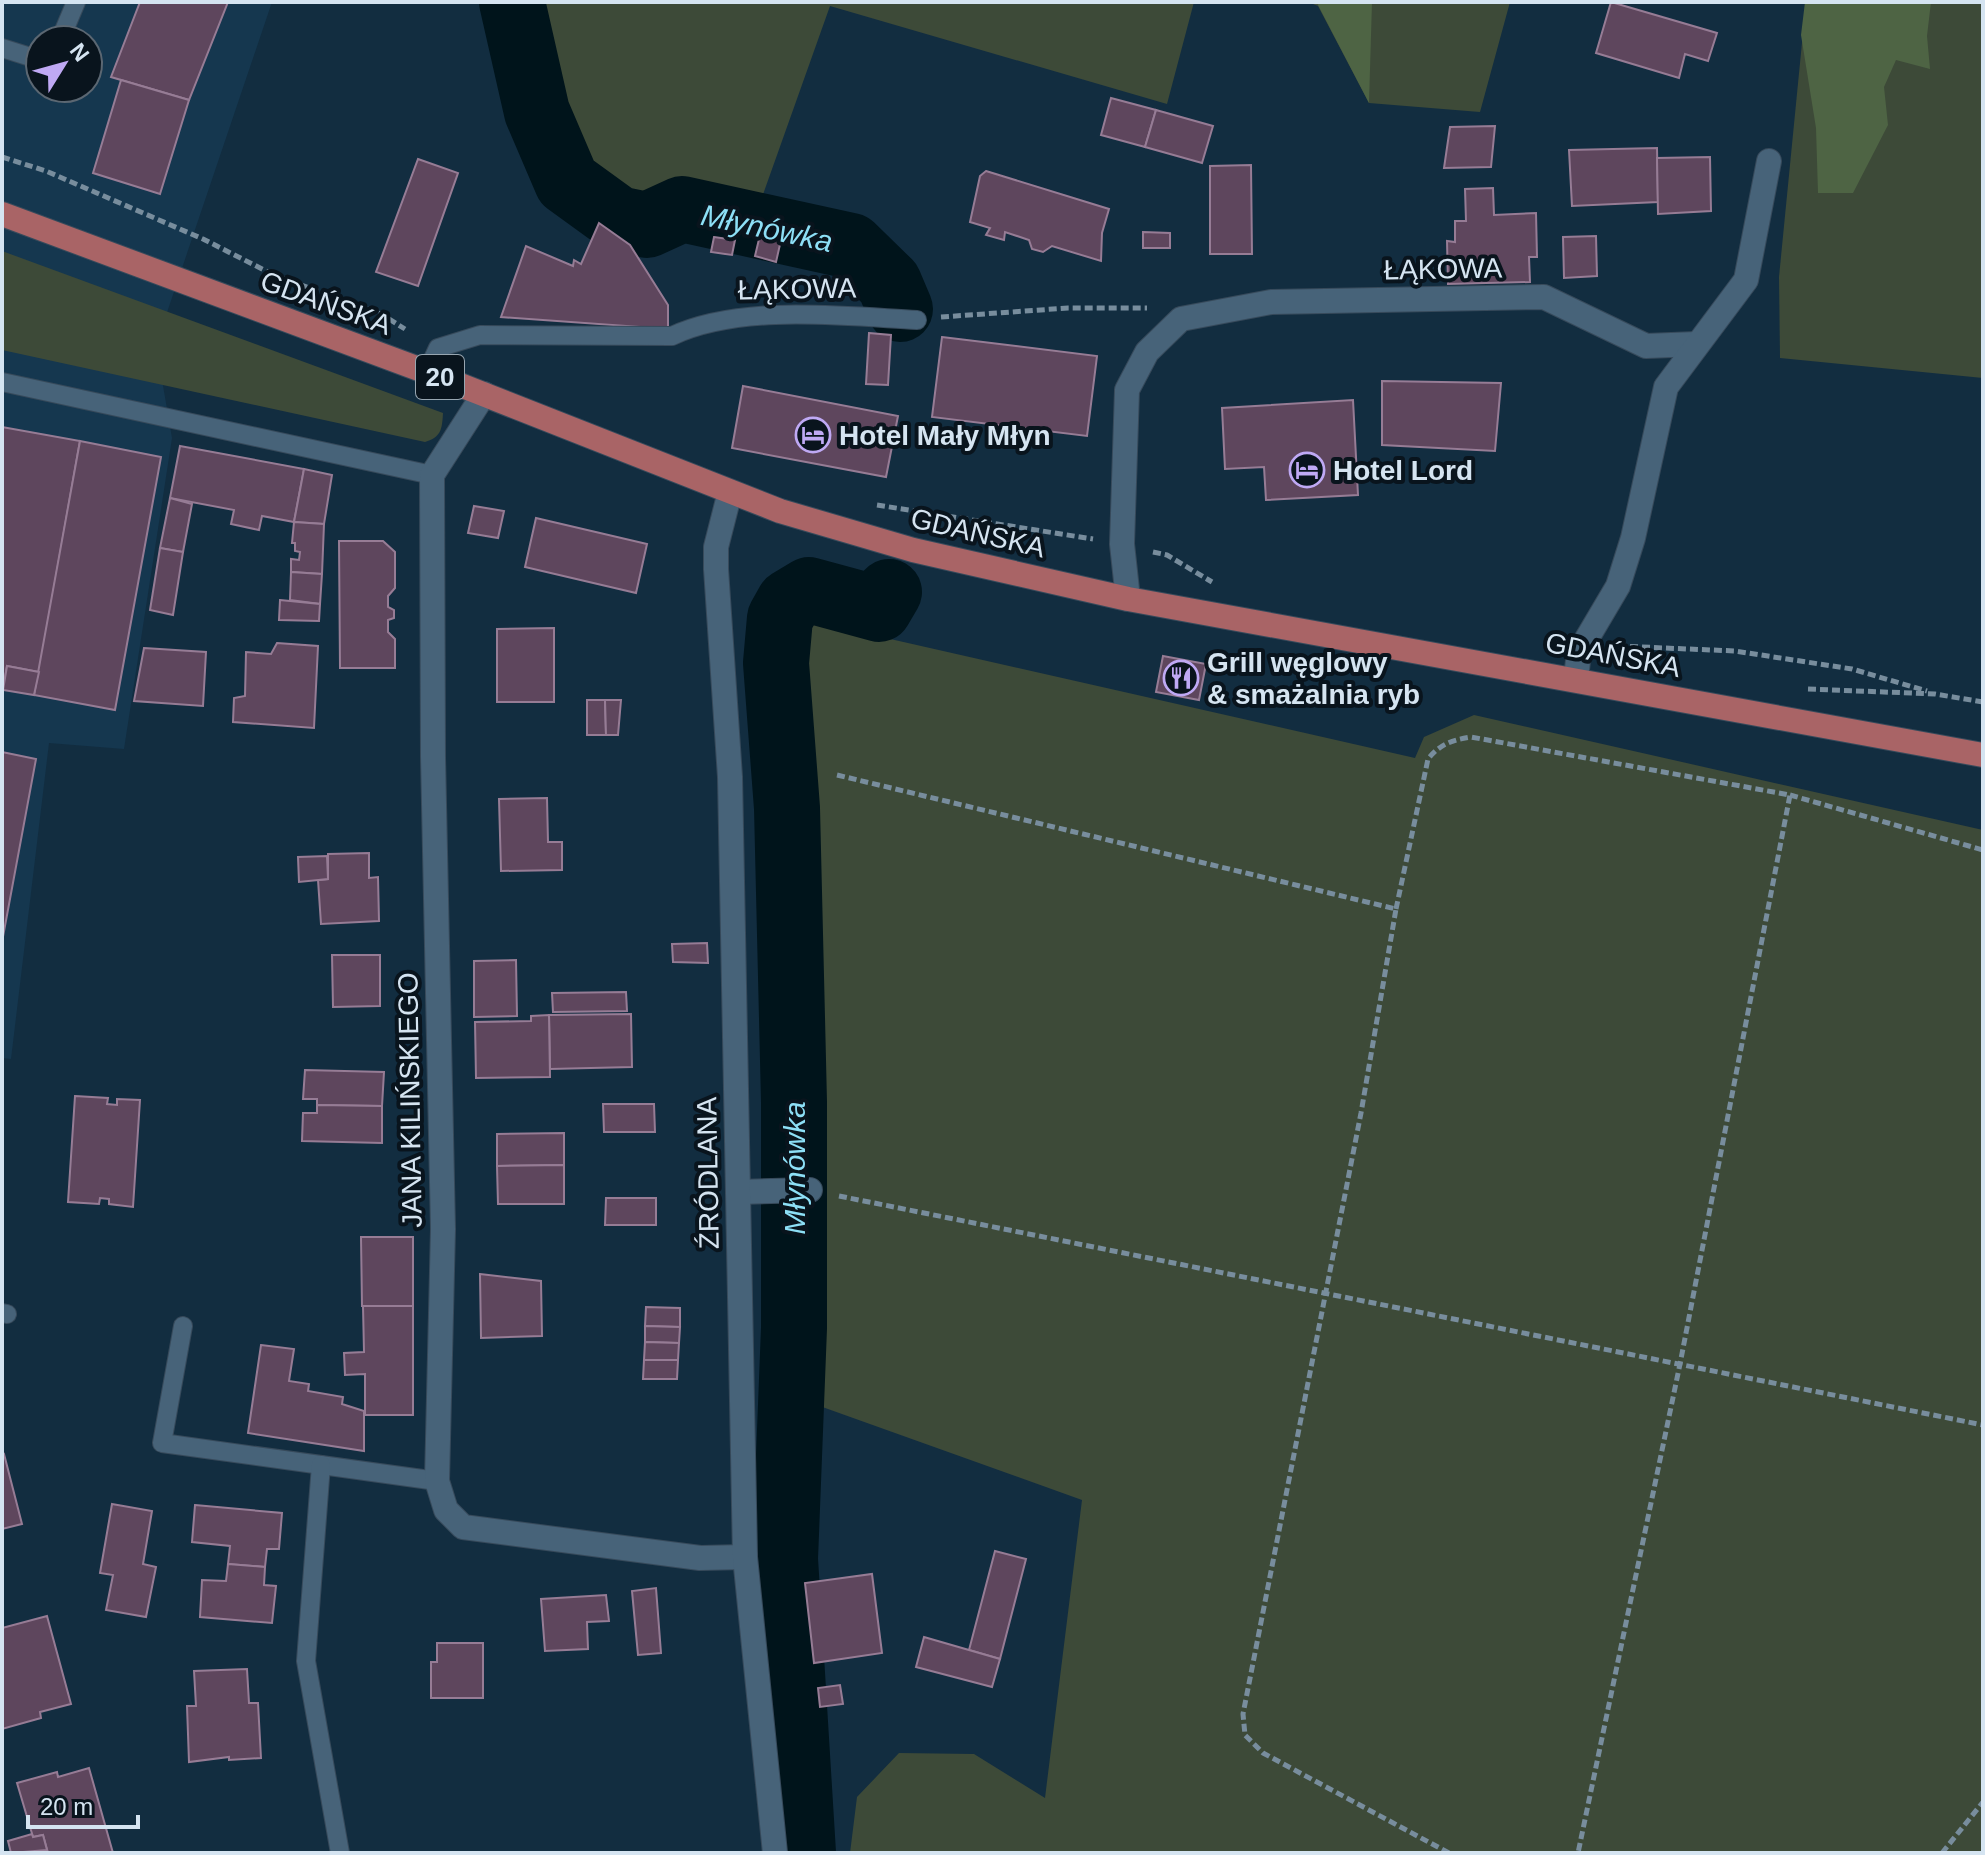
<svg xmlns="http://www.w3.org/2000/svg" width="1985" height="1855" font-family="Helvetica,sans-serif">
<rect width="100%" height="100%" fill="#122d40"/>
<path fill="#15374f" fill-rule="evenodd" d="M2 2H272L156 345 172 438 124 749 49 743 11 1059 2 1058ZM40 40H88V88H40Z"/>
<g fill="#3d4a38">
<polygon points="543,2 1194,2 1167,104 830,6 761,200 676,188 642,202 585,167 545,37"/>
<polygon points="1308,2 1510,2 1480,112 1369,103 1318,6"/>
<polygon points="1806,2 1983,2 1983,378 1780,358 1779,277"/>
<path d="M2 251 443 413C442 430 441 437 425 442L2 350Z"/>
<polygon points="811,621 1415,758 1424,737 1474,715 1983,830 1983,1853 850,1853 857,1797 899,1753 974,1754 1045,1798 1082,1500 814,1404 799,640"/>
</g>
<g fill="#4e6444">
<polygon points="1319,2 1372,2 1369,103 1318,5"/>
<polygon points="1805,2 1931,2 1927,36 1930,69 1896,60 1884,87 1888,125 1853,193 1818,193 1816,128 1801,35"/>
</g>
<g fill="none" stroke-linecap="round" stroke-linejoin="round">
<g stroke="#00141b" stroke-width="66">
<polyline points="512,2 537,112 567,182 618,219 647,225 682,209 851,246 889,283 900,309"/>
<polyline points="803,1853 785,1559 794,1328 794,1102 787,808 776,663 780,618 789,602 809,590 879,609 889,592"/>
</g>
</g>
<g fill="#5e465d" stroke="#967c95" stroke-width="2">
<polygon points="140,2 228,2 189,100 111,77"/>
<polygon points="1611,2 1717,33 1708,61 1685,54 1679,78 1596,53"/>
<polygon points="121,80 189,100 160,194 93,173"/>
<polygon points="1111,98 1156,110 1145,147 1101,135"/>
<polygon points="1156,110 1213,126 1202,163 1145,147"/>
<polygon points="1495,126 1491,167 1444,168 1450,127"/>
<polygon points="1657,148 1658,202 1572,206 1569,150"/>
<polygon points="1710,157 1711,211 1658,214 1657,158"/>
<polygon points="418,159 458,173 418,286 376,272"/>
<polygon points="1251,165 1252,254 1210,254 1210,166"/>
<polygon points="986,171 1109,209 1102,233 1101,261 1052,246 1043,252 1032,249 1029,240 1005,232 1004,240 986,235 990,228 970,222 980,176"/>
<polygon points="1493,188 1494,215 1536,213 1537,257 1529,257 1530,282 1448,284 1447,241 1455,242 1455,221 1466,221 1465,189"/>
<polygon points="599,223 630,245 668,305 668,329 501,317 526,246 573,266 574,260 581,264"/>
<polygon points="1143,232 1170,233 1170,248 1143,248"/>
<polygon points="760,235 781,240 776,262 755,256"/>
<polygon points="1596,236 1597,276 1564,278 1563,237"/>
<polygon points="714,237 735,240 732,255 711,252"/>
<polygon points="869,333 891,335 888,385 866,384"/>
<polygon points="942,337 1097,356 1087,436 932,417"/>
<polygon points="1382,381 1501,383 1495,451 1382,445"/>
<polygon points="743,386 898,416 886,477 732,448"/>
<polygon points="1353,400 1358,495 1266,500 1264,467 1225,469 1222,408"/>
<polygon points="2,427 80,441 39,672 7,666 3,690"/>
<polygon points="80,441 161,457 115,710 34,695"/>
<polygon points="180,446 304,469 294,522 262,516 259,530 231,524 234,510 170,498"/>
<polygon points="304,469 332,475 324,524 294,522"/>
<polygon points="170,498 192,504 183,552 160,548"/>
<polygon points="474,506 504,511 498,538 468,533"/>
<polygon points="536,518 647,544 636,593 525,567"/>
<polygon points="294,522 324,524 322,574 291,572 291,559 299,560 300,552 295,551 295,543 292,543"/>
<polygon points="339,541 383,541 395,552 395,588 388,596 388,607 394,610 394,618 388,620 388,632 395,639 395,668 340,668"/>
<polygon points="160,548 183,552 173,615 150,610"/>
<polygon points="291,572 322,574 320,604 290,600"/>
<polygon points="280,600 320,604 319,621 279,620"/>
<polygon points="554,628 554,702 497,702 497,629"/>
<polygon points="277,643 318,646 314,728 233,722 234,698 245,696 246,652 271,654"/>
<polygon points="144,648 206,652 203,706 134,701"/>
<polygon points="1163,656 1206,664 1199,700 1156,692"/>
<polygon points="7,666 39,672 34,695 3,690"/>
<polygon points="587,700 605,700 606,735 587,735"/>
<polygon points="605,700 621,700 618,735 606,735"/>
<polygon points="2,752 36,759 2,942"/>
<polygon points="547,798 548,842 562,842 562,870 501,871 499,799"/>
<polygon points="369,853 369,878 378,877 379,921 321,924 318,880 328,879 328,854"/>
<polygon points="327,856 328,879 299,882 298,857"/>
<polygon points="707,943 708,963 673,962 672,944"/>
<polygon points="332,955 380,955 380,1006 333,1007"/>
<polygon points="516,960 517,1016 474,1017 474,961"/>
<polygon points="626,992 627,1011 553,1012 552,993"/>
<polygon points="631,1014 632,1067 550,1069 549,1015"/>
<polygon points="549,1015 550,1077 476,1078 475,1022 531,1021 531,1016"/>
<polygon points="305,1070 384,1072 382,1106 317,1105 317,1099 303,1099"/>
<polygon points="75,1096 108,1098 107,1104 117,1105 117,1099 140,1100 133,1207 109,1204 109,1199 100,1198 99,1204 68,1202"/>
<polygon points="603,1104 654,1104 655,1132 604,1132"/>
<polygon points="317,1105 382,1106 382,1143 302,1141 303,1113 317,1113"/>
<polygon points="564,1133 564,1165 497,1166 497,1134"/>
<polygon points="564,1165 564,1204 498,1204 497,1166"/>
<polygon points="606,1198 656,1198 656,1225 605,1225"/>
<polygon points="361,1237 413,1237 413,1306 362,1306"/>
<polygon points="480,1274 541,1281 542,1336 481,1338"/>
<polygon points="363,1306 413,1306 413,1415 365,1415 365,1374 345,1375 344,1353 364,1352"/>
<polygon points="646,1307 680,1308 680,1327 645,1326"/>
<polygon points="645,1326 680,1327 679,1343 645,1342"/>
<polygon points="645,1342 679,1343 678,1360 644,1360"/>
<polygon points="261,1345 294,1349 289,1381 309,1384 308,1391 343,1397 342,1404 364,1411 364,1451 248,1433"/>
<polygon points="644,1360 678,1360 677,1379 643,1379"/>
<polygon points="4,1454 22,1524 2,1529 2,1455"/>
<polygon points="112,1504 152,1511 143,1564 156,1567 146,1617 106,1610 113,1575 100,1573"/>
<polygon points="195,1505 282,1513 279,1549 267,1549 265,1567 228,1564 230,1546 192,1542"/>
<polygon points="995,1551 1026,1559 1000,1659 969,1650"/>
<polygon points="228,1564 265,1567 264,1585 276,1586 272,1623 200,1617 202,1580 226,1581"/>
<polygon points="872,1574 882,1653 814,1663 805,1583"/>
<polygon points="656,1588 661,1653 638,1655 632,1591"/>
<polygon points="606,1595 609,1621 587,1622 588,1649 545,1651 541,1599"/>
<polygon points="47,1616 71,1704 40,1712 41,1718 2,1729 2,1628"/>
<polygon points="924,1637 1000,1659 992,1687 916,1667"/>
<polygon points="437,1643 483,1643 483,1698 431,1698 431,1662 437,1662"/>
<polygon points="247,1669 249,1703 258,1703 261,1758 229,1760 229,1757 189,1762 187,1706 196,1706 194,1671"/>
<polygon points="840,1685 843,1704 820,1707 818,1688"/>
<polygon points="89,1768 113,1853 48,1853 43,1835 33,1837 17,1783 57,1772 58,1777"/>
<polygon points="32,1834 33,1837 43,1835 47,1850 11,1853 8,1841"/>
</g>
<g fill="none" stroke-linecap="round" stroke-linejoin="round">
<g stroke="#374a5b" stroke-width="20">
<g id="service">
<polyline points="60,40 76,2"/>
<polyline points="2,48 40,60"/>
<path d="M427 372 438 348 480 335 672 336C740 304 843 316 917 320"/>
<polyline points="2,382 432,475"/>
<polyline points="2,1313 7,1314"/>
<polyline points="183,1326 162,1443 437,1481"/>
<polyline points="321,1465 306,1661 340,1853"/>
</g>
</g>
<g stroke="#374a5b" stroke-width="26">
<polyline id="pedestrian" points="739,1192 810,1190"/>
</g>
<g stroke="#374a5b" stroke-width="26">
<g id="minor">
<polyline points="484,394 432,475 433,757 443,1229 437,1481 446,1510 463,1527 700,1558 745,1557"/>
<polyline points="730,492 716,547 716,569 730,777 745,1557 775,1853"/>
<polyline points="1128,599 1122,544 1127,390 1147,352 1181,319 1271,302 1544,297 1646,346 1697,344"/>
<polyline points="1576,678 1579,652 1618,586 1633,538 1666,387 1746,280 1769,161"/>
</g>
</g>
<g stroke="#374a5b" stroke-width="26">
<polyline id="primary" points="2,214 427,372 780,511 913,550 1128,599 1983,755"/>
</g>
<g stroke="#788d9d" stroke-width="5" stroke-dasharray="8 4" stroke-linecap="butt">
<polyline points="2,157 46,171 203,239 274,275 381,314 405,329"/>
<polyline points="941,317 1068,308 1147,308"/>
<polyline points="877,505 1093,539"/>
<polyline points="1153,552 1167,555 1212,582"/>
<polyline points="1618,646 1735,651 1852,669 1927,691"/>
<polyline points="1808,689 1935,694 1983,702"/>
<polyline points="837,775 1396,909 1361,1113 1243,1714 1245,1735 1263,1753 1449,1853"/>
<polyline points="1790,795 1983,850"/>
<path d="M1396 909 1428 759C1440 744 1452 740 1471 737L1790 795 1680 1364 1578 1853"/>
<polyline points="839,1196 1983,1425"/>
<polyline points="1942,1853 1983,1802"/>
</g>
<use href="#service" stroke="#476379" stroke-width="18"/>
<use href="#pedestrian" stroke="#476379" stroke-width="24"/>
<use href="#minor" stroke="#476379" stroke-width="24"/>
<use href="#primary" stroke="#a96466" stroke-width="24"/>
</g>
<defs>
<g id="hotel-ring" transform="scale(1.8)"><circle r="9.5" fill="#09141d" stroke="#bfa9f4" stroke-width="1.5"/><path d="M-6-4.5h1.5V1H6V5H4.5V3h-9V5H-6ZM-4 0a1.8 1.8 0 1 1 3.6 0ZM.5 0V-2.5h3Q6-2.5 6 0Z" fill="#bfa9f4"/></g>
<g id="restaurant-ring" transform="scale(1.8)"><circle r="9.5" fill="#09141d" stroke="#bfa9f4" stroke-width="1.5"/><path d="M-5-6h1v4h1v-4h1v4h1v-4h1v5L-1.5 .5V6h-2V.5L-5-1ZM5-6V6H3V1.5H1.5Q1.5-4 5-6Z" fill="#bfa9f4"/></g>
</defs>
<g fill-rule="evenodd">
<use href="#hotel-ring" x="813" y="435"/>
<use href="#hotel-ring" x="1307" y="470"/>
<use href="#restaurant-ring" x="1181" y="678"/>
</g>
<g text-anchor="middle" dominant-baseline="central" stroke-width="8" stroke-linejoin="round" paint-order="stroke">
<rect fill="#09141d" stroke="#98a6b1" stroke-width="2" x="416" y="355" width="48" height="44" rx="6"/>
<g font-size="26" font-weight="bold" fill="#d5e4f1">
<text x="440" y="377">20</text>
</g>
<g font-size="28" fill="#d5e4f1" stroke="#09141d">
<text transform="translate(1443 269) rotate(-1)">ŁĄKOWA</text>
<text transform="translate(797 289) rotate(-1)">ŁĄKOWA</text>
<text transform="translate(326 303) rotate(20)">GDAŃSKA</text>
<text transform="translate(978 533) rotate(13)">GDAŃSKA</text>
<text transform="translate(1613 655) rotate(11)">GDAŃSKA</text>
<text transform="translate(410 1100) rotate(-91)">JANA KILIŃSKIEGO</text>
<text transform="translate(708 1173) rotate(-91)">ŹRÓDLANA</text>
</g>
<g font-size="28" font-weight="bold" fill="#d5e4f1" stroke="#09141d" text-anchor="start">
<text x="839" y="435">Hotel Mały Młyn</text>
<text x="1333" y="470">Hotel Lord</text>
<text x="1207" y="662">Grill węglowy<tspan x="1207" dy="32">&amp; smażalnia ryb</tspan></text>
</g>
<g font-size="30" font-style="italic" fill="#8ddff6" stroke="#09141d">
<text transform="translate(767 228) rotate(12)">Młynówka</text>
<text transform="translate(794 1168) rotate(-90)">Młynówka</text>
</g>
</g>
<rect width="1985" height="1855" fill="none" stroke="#d5e4f1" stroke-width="8"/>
<g transform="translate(64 64) rotate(53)"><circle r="38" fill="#09141d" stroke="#5b6772" stroke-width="2"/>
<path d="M0-6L14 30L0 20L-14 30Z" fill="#bfa9f4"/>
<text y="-12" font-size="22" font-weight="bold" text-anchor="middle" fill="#d5e4f1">N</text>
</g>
<path d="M28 1815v12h110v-12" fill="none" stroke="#d5e4f1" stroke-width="4"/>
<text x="40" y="1815" font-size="24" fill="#d5e4f1" stroke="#09141d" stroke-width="6" paint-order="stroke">20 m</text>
</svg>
